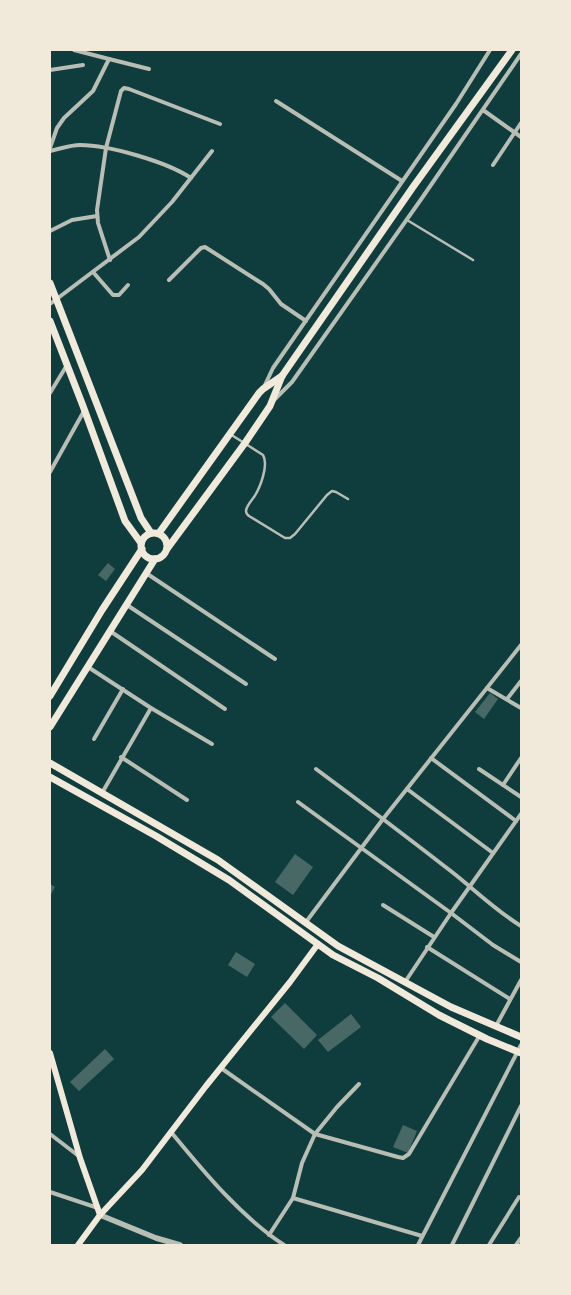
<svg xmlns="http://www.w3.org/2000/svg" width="571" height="1295" font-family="'Noto Sans',sans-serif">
<rect width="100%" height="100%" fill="#0f3d3e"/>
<g fill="#486865">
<polygon points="108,563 115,569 106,581 98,575"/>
<polygon points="490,693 498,699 484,719 475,712"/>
<polygon points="295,854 313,867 293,895 275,882"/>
<polygon points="50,884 55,887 50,896"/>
<polygon points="236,952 255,964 247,977 228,965"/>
<polygon points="285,1003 317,1035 304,1049 271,1017"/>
<polygon points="351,1014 361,1027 328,1052 318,1040"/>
<polygon points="105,1049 114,1059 79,1091 70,1082"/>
<polygon points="403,1125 417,1131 408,1153 393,1147"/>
</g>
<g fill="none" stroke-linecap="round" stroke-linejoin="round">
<g stroke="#b8beb3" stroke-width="2.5">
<polyline points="407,220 473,260"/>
<path d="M230 434 263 455C269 465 260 488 254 497 251 501 246 507 246 511 246 514 248 515 249 516L285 538H290L295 534 327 495 332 491 336 492 348 499"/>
</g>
<g stroke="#b8beb3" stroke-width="4">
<polyline points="74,50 109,59"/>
<polyline points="50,70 83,65"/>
<polyline points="276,101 402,181"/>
<polyline points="483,110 521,137"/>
<polyline points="50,148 57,128 64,118 93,91 109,59 149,69"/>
<path d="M50 151C60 149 70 145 80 145 109 145 167 162 191 178"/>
<polyline points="493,165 521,123"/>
<polyline points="50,231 72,220 97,216"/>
<polyline points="110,260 98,223 97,210 106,148 121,91 124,88 129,89 220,124"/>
<polyline points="93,272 113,295 119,295 128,285"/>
<polyline points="169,280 201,248 205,247 263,284 269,289 281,304 306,321"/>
<polyline points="50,304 139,237 172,202 212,151"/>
<polyline points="264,387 273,368 456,104 490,50"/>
<polyline points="50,393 67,365"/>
<polyline points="274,400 292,382 422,198 521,54"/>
<polyline points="50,472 84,411"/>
<polyline points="146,573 275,659"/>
<polyline points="127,605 246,684"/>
<polyline points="110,631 225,709"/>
<polyline points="88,667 151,708 212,744"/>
<polyline points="487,688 521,708"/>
<polyline points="507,699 521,681"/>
<polyline points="94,739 123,689"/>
<polyline points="121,757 187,800"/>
<polyline points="431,758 516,821"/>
<path d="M316 769C362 803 407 837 452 872 475 890 495 910 521 926"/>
<polyline points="479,769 521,797"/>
<polyline points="503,785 521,758"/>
<polyline points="407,789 493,853"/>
<polyline points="102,793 151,708"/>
<polyline points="298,802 451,913 493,945 521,962"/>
<polyline points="383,905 434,937"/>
<polyline points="306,922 383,819 521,645"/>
<polyline points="427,947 510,999"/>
<polyline points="405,982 451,913 521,814"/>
<polyline points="496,1026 521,980"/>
<polyline points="221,1068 315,1134 398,1157 403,1158 409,1154 480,1035"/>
<path d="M171 1132C204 1172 240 1216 284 1245"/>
<polyline points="50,1134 80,1157"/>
<polyline points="50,1192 98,1208"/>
<polyline points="293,1198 422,1236"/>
<polyline points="269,1235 293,1198 302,1163 315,1134 337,1107 359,1084"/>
<polyline points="418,1245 521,1045"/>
<polyline points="452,1245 521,1106"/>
<polyline points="489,1245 519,1197"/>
<polyline points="516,1245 521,1238"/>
</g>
<polyline stroke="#b8beb3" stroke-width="5.5" points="100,1215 156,1238 180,1245"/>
<g stroke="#f1e9da" stroke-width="6">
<polyline points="50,1053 80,1158 100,1215"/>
<polyline points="78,1245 100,1215 142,1170 206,1086 290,982 318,944"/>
</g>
<g stroke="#f1e9da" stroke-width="7">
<polyline points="50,283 141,518 151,533"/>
<polyline points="50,321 83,406 125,521 141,543"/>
<circle cx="154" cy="546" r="13"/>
<polyline points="159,533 259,393 263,389 282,376"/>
<polyline points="167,549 245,443 270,406 282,376 413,187 512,50"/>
<polyline points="50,696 102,610 142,549"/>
<polyline points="50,727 155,559"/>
<polyline points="50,763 218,860 338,946 451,1007 521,1037"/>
<polyline points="50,777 156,836 229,880 333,955 378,978 439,1015 487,1039 521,1053"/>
</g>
</g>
<rect width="571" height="1295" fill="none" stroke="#f1e9da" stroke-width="102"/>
</svg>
